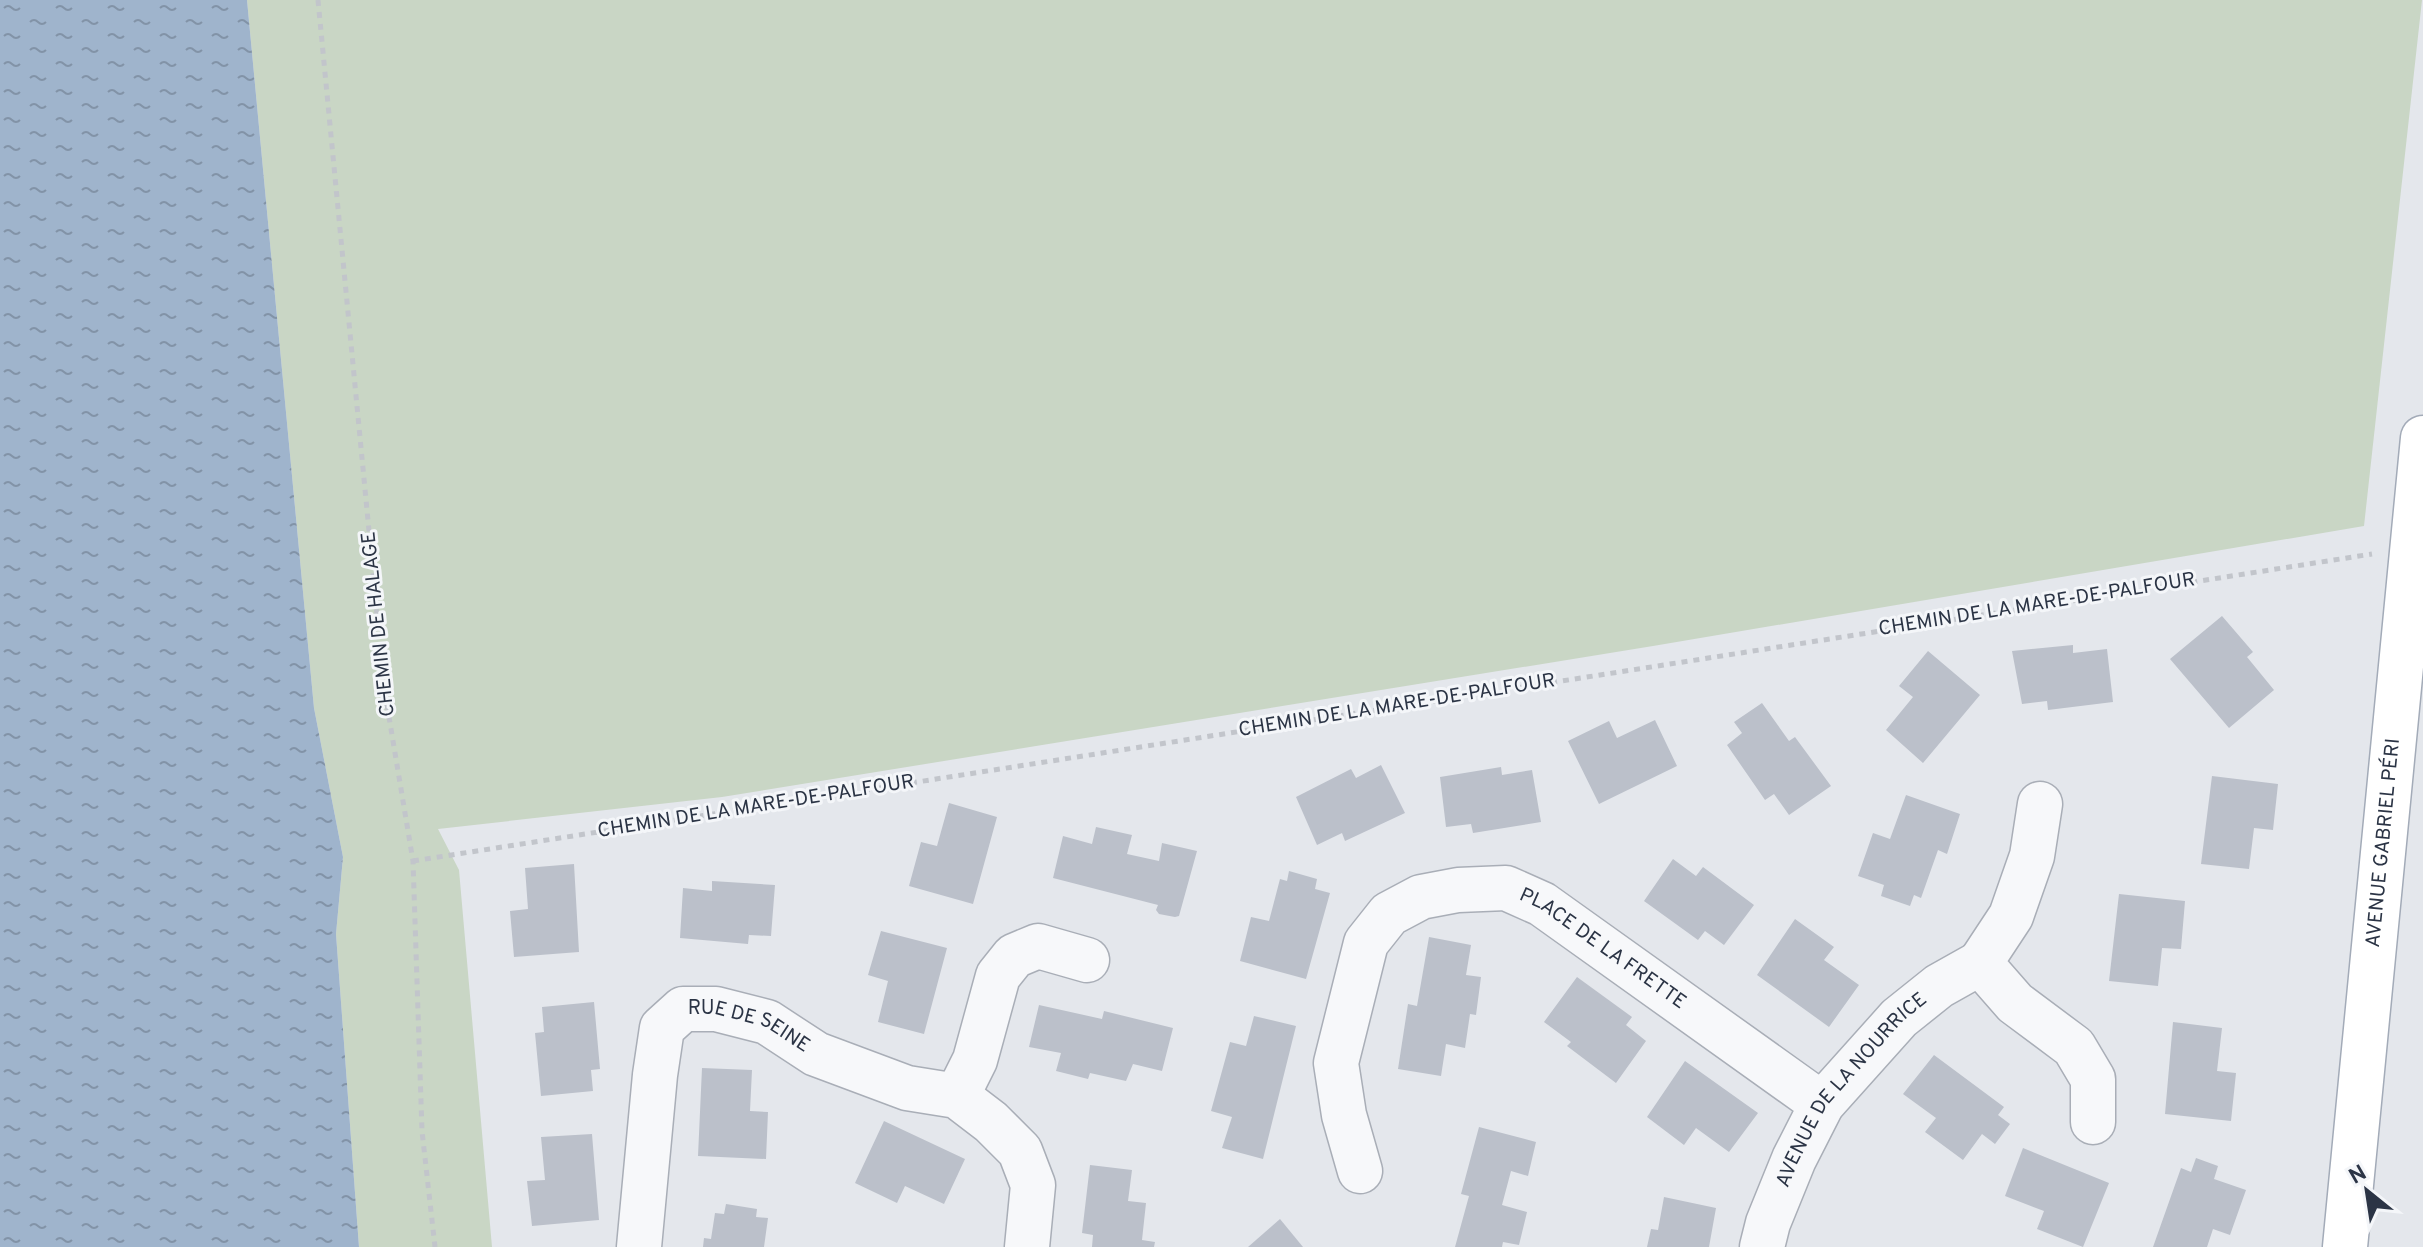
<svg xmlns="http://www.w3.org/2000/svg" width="2423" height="1247" font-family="Overpass,sans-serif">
<defs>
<pattern id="water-ripples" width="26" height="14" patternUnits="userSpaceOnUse" patternTransform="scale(2)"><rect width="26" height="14" fill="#9fb4cc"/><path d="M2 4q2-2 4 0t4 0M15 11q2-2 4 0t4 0" fill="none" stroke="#8293a7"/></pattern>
</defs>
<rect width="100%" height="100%" fill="#e4e7ec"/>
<polygon fill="#c9d6c5" points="247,0 2422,0 2364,526 1653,646 722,797 438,829 459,870 492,1247 359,1247 336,934 343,857 314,708"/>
<polygon fill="url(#water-ripples)" points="0,0 247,0 314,708 343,857 336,934 359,1247 0,1247"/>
<g fill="#bbc0ca">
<polygon points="2222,616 2253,652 2247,657 2274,690 2229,728 2170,659"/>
<polygon points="2073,645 2073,653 2107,649 2113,702 2048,710 2047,701 2022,704 2012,651"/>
<polygon points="1928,651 1980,695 1923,763 1886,730 1913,697 1899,686"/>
<polygon points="1762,703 1789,741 1795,737 1831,786 1789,815 1774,794 1765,800 1727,745 1742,733 1734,722"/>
<polygon points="1655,720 1677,766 1599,804 1568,741 1609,721 1617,738"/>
<polygon points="1381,765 1405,813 1345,841 1342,833 1317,845 1296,797 1351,769 1356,778"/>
<polygon points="1501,767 1502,775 1532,770 1541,822 1473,833 1471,824 1446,827 1440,777"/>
<polygon points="2212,776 2278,784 2273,830 2254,828 2249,869 2201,864"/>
<polygon points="1906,795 1960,814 1947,854 1938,850 1921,898 1914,895 1910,906 1881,896 1884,885 1858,876 1873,833 1890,839"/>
<polygon points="949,803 997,817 973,904 909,886 921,842 937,846"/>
<polygon points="1096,827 1132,835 1127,854 1159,861 1162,843 1197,851 1179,916 1175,917 1159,914 1156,910 1158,905 1053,878 1063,836 1092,844"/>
<polygon points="1673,859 1696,876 1703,867 1754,905 1724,945 1705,931 1698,940 1644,901"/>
<polygon points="574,864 579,952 514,957 510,911 528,909 525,868"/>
<polygon points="1289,871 1317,879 1315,889 1330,893 1306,979 1240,961 1251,917 1269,921 1280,879 1287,881"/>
<polygon points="712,881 775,885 771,936 749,935 748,944 680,938 683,888 712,891"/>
<polygon points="2119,894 2185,901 2181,949 2162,948 2158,986 2109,981"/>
<polygon points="1795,919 1834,947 1824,960 1859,985 1829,1027 1757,975"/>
<polygon points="881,931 947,948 924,1034 878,1022 888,981 868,975"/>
<polygon points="1429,937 1471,945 1466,975 1481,977 1476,1015 1470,1014 1465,1048 1446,1044 1441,1076 1398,1069 1408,1004 1417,1006"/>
<polygon points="1577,977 1632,1017 1626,1025 1646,1041 1616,1083 1567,1046 1571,1042 1544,1022"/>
<polygon points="594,1002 600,1069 591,1070 593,1091 541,1096 535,1033 544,1032 542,1007"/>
<polygon points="1039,1005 1102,1019 1104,1011 1173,1028 1162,1071 1133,1064 1126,1081 1090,1073 1088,1079 1056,1071 1061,1053 1029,1047"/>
<polygon points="1254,1016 1296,1026 1263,1159 1222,1148 1232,1117 1211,1111 1230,1042 1246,1046"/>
<polygon points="2173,1022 2222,1028 2217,1071 2236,1073 2231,1121 2165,1114"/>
<polygon points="1934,1055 2004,1107 1998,1115 2010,1124 1995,1144 1982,1134 1963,1160 1925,1132 1936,1118 1903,1094"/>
<polygon points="1685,1061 1758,1113 1729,1152 1696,1128 1684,1145 1647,1117"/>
<polygon points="702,1068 752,1070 750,1111 768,1112 766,1159 698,1156"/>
<polygon points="884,1121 965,1159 944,1204 905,1186 897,1203 855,1183"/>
<polygon points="1479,1127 1536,1142 1528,1176 1511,1171 1502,1205 1527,1212 1519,1245 1503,1242 1502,1247 1455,1247 1469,1196 1461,1194"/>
<polygon points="592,1134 599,1220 532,1226 527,1181 545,1180 541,1137"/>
<polygon points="2023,1148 2109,1183 2083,1247 2037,1229 2044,1211 2005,1196"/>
<polygon points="2196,1158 2218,1166 2214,1179 2246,1190 2230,1235 2213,1229 2207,1247 2153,1247 2181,1168 2191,1172"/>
<polygon points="1090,1165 1132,1170 1128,1201 1146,1203 1142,1240 1155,1242 1154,1247 1092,1247 1093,1235 1082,1233"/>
<polygon points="1664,1197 1716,1208 1709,1247 1647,1247 1651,1229 1658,1230"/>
<polygon points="726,1204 757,1209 756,1217 768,1218 764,1247 703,1247 704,1238 711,1239 715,1213 724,1214"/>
<polygon points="1280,1219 1303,1247 1248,1247"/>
</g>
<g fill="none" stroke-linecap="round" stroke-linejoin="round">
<g stroke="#a9aeb7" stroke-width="47">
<g id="minor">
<polyline points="2040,804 2032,856 2011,916 1980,963 2015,1003 2074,1047 2093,1079 2093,1122"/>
<polyline points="957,1096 975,1060 998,976 1014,956 1038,946 1087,960"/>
<path id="s1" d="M1360 1171 1344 1115 1336 1063 1366 943 1389 914 1421 897 1458 890 1506 888 1542 904 1822 1104"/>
<path id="s2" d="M639 1247 655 1075 662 1028 683 1009H716L767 1022 816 1054 907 1088 957 1096 991 1122 1020 1151 1033 1185 1027 1247"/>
<path id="s3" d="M1762 1247 1768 1223 1794 1159 1822 1104 1899 1018 1939 986 1980 963"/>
</g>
</g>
<g stroke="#a3abb8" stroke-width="47">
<g id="primary">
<path id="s4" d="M2345 1247 2423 438"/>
</g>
</g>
<g stroke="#c2c5cb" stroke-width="5" stroke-dasharray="6 6" stroke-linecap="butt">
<polyline points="318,0 384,687 413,861 422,1131 435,1247"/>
<polyline points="413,861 2372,554"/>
</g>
<use href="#minor" stroke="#f7f8fa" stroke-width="44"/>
<use href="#primary" stroke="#fff" stroke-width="44"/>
</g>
<g text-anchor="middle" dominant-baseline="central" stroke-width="6" stroke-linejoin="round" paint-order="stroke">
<g font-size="20" fill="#2b3445" stroke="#f4f6f9">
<text transform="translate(2037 605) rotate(-9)">CHEMIN DE LA MARE-DE-PALFOUR</text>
<text transform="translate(379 624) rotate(-96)">CHEMIN DE HALAGE</text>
<text transform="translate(1397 706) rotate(-9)">CHEMIN DE LA MARE-DE-PALFOUR</text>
<text transform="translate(756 807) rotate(-9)">CHEMIN DE LA MARE-DE-PALFOUR</text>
<text stroke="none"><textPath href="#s4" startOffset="406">AVENUE GABRIEL PÉRI</textPath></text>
<text stroke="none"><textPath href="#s1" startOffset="508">PLACE DE LA FRETTE</textPath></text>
<text stroke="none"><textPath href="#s2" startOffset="318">RUE DE SEINE</textPath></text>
<text stroke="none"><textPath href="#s3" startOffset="184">AVENUE DE LA NOURRICE</textPath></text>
</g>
</g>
<g transform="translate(2367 1191) rotate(330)" stroke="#f4f6f9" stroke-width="6" paint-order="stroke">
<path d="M0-6L14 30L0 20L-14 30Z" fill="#2b3445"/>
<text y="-12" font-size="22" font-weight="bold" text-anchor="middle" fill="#2b3445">N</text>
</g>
</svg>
